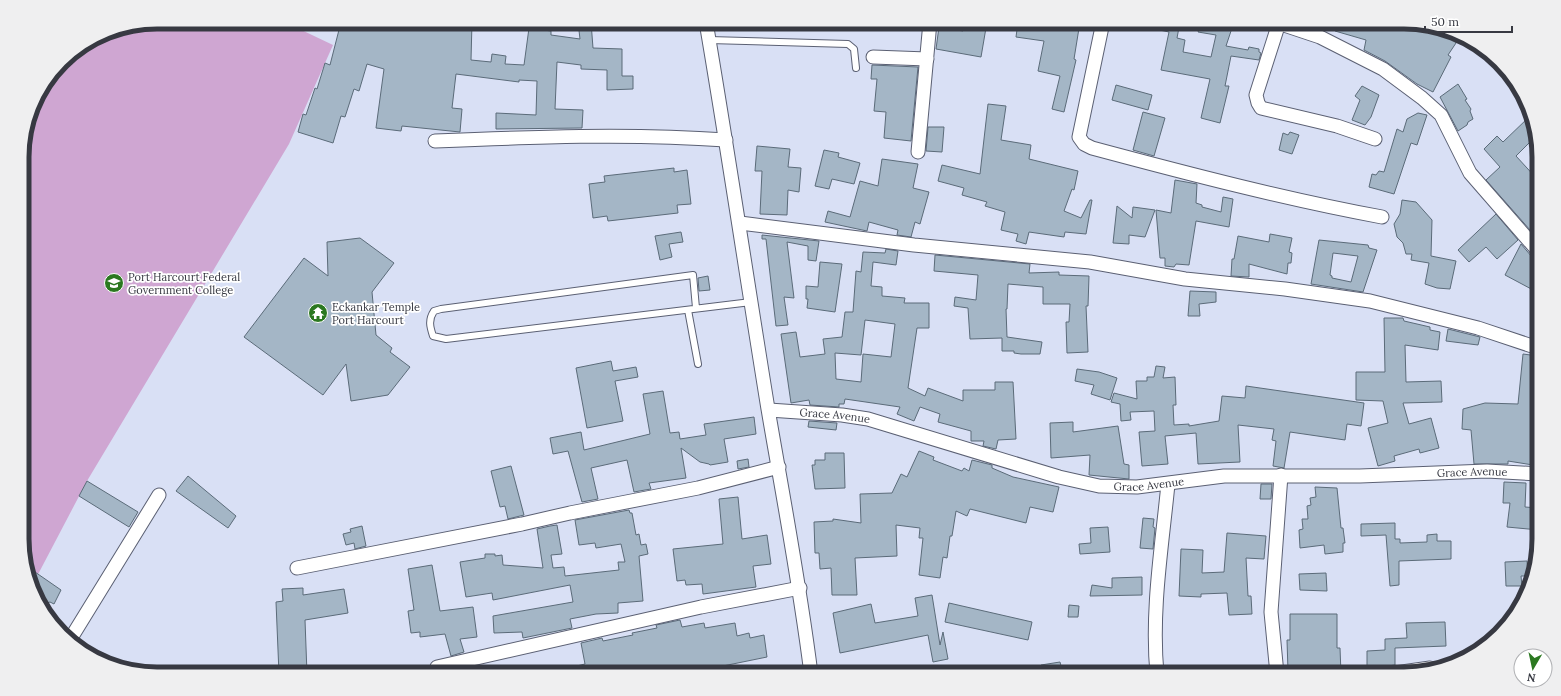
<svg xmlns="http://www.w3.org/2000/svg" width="1561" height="696" font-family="Lora,serif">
<rect width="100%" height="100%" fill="#d9e0f5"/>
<polygon fill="#cfa6d2" points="157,22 290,22 291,25 333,45 289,144 87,481 34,582 23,557 22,148 36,97 68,56 105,32"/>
<g fill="#a4b6c6" stroke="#5b6b79" fill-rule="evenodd">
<polygon points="341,22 472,22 471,60 491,62 492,54 506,56 505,64 524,65 529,28 551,31 551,35 580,39 578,22 591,22 593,48 622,49 622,76 633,76 633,89 607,90 607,70 581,69 581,65 557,62 555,109 583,110 582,128 496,129 496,113 536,115 537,81 519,80 519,82 456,74 452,108 462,109 460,132 402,126 401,131 376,128 384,69 367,64 359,91 354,89 345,117 341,116 333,143 298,132 303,114 306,115 315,88 317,89 325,63 330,65"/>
<polygon points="965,22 987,22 981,57 936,49 939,27 963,31"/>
<polygon points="1018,22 1080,22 1074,59 1076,60 1064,112 1052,109 1060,76 1038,71 1044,41 1016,37"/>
<polygon points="1142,22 1180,22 1177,38 1185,40 1183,52 1211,57 1216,35 1198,32 1202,22 1219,25 1220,22 1234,22 1226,46 1248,50 1249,47 1259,49 1259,52 1261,53 1259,60 1231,56 1225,86 1229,86 1220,123 1201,118 1210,79 1161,70 1169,32 1141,26"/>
<polygon points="1337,22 1404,22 1456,32 1459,35 1455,40 1456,43 1448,55 1451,57 1433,92 1417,84 1385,61 1364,50 1366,40 1335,31"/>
<polygon points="872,65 918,67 911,141 884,138 886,112 874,111 877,79 871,79"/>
<polygon points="1458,84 1467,99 1465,100 1471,109 1470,111 1473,119 1468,122 1467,125 1458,131 1440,97"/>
<polygon points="1116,85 1152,95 1148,110 1112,100"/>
<polygon points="1362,86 1379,95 1371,117 1365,125 1352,120 1360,100 1355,96"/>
<polygon points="988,104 1006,106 1001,140 1031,145 1029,159 1078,171 1074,190 1072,189 1064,211 1081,218 1090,200 1092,200 1086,234 1065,232 1064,237 1029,232 1026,244 1016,241 1018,234 1001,230 1005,212 985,206 987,202 962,195 964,188 938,181 942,165 980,174"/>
<polygon points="1143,112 1165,118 1154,156 1133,150"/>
<polygon points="1418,113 1427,115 1417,145 1411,143 1394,194 1369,187 1372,174 1376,175 1379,171 1384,172 1397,129 1403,132 1407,119"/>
<polygon points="1529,117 1536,136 1516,156 1538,180 1538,239 1486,180 1500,167 1484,149 1497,136 1503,142"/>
<polygon points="928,127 944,127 942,152 926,151"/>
<polygon points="1290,132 1299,135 1292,154 1279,150 1283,133 1288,135"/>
<polygon points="757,146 790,149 788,167 801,168 799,192 788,190 787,215 760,214 762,171 755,171"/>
<polygon points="824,150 839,153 838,157 860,163 854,184 832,179 829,189 815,186"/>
<polygon points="882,159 918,164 913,188 929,192 920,224 915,222 911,237 897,235 898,230 869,222 867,231 825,222 828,211 850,217 860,181 878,186"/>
<polygon points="674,168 674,172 687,170 691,204 677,205 678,213 608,221 607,216 593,218 589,184 605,182 604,176"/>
<polygon points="1175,180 1197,184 1196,203 1202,205 1202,207 1221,212 1223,197 1233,199 1229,227 1196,221 1189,265 1176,264 1174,267 1165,266 1165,258 1160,258 1156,210 1171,213"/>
<polygon points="1402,200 1416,202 1432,220 1431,256 1456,261 1450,289 1437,288 1425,284 1429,263 1411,260 1412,254 1406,254 1403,243 1397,237 1394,224 1400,214"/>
<polygon points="1117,206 1132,218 1133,207 1155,210 1145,237 1129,235 1129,244 1113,243"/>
<polygon points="1496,214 1518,240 1497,259 1486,247 1469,262 1458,250"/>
<polygon points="681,232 683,242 669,244 672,257 660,260 655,236"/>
<polygon points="1270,234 1292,238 1289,252 1292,253 1291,263 1288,263 1287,274 1249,264 1249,277 1231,276 1232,259 1234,259 1238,236 1269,242"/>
<polygon points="762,235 819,241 816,261 808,260 808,246 787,242 794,298 784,297 788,325 776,326 766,239 762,239"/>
<polygon points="360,238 394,263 372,292 376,335 392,348 390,352 410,367 388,395 351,401 346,364 323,395 244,337 304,258 328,276 327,242"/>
<path d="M1319 240 1368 245 1369 248 1377 250 1363 292 1311 284ZM1333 253 1358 256 1351 282 1332 278V276L1330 275Z"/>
<polygon points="1521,244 1532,257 1538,259 1538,283 1535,291 1505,275"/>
<path d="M886 249 898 251 896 265 873 262 871 286 882 287V296L905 298 904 303H929V328H917L908 388 925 396 928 388 963 401V390H995V382H1013L1016 439 998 440 996 449 983 446 984 441H971V431L938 422 940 414 920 407 914 421 897 414 900 407 845 399 844 404H839V407L810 405 809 400 791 403 781 334 796 332 800 357 825 354 823 339 842 337 845 312H853L856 271 861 272 863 252 885 253ZM865 320 895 324 891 357 863 354 861 382 836 379 835 353 861 355Z"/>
<polygon points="935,255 1030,264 1029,273 1059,272 1059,275 1089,276 1088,306 1086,306 1088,352 1067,353 1066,322 1069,322 1070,304 1043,304 1043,287 1008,284 1007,309 1006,309 1007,337 1042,342 1040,354 1021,354 1014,353 1014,351 1002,351 1002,338 970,339 968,308 954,306 955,297 976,300 978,275 934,271"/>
<polygon points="820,262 842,264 835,312 807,308 808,299 806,299 806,286 818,287"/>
<polygon points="708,276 710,290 699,291 698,278"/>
<polygon points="1190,291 1216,292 1216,302 1199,304 1200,316 1188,316"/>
<polygon points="1384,318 1403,318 1404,321 1430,327 1430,330 1440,332 1438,350 1405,345 1406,382 1441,381 1442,402 1403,403 1409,424 1431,418 1439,448 1420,453 1419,449 1394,456 1395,461 1378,466 1368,428 1388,423 1383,401 1356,400 1356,372 1385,372"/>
<polygon points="1448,329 1480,337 1478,345 1446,341"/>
<polygon points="1523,354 1538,356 1539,395 1536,419 1539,419 1533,452 1536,452 1533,465 1508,461 1508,464 1474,464 1471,430 1462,429 1463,409 1485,403 1518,404"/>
<polygon points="611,361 613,371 636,367 638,377 615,381 623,421 587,428 576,368"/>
<polygon points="1156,366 1165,367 1163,378 1175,377 1176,405 1173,405 1174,425 1189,424 1189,426 1219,421 1222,396 1245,398 1246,386 1364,403 1361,426 1347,424 1345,440 1290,432 1284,468 1273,466 1276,441 1272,440 1274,429 1238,425 1240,462 1198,464 1196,433 1165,436 1168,464 1142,466 1139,432 1155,431 1154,411 1130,412 1131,420 1121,421 1120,404 1111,402 1114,393 1137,399 1136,381 1147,381 1147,377 1154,377"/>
<polygon points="1077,369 1099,372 1117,378 1110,400 1091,394 1094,385 1075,381"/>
<polygon points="663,391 670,433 679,432 680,439 706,435 704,424 754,417 756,434 724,439 728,462 710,465 709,464 700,462 681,448 686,478 649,483 651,489 645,490 634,492 627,460 591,468 598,499 582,502 568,451 553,454 550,438 581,432 584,450 650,434 643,394"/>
<polygon points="809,421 837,423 836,430 808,427"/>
<polygon points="1073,422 1073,432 1118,426 1124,464 1129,465 1129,479 1089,475 1090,455 1051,458 1050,423"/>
<polygon points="919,451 934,457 933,460 962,471 964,468 969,471 972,460 992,465 992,468 1013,477 1059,487 1053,512 1030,507 1026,523 970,509 967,516 956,511 952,536 950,536 947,558 943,557 940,578 919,575 923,538 919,538 920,528 896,525 897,556 855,558 857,595 832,595 831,568 820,569 819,553 815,553 814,522 833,521 833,519 861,523 860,494 892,493 901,474 907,477"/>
<polygon points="825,453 844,453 845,488 815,489 812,465 815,465 815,460 825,460"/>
<polygon points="748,459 749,467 738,469 737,461"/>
<polygon points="511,466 524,515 508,519 505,506 500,507 491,471"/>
<polygon points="188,476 236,516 228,528 176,491"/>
<polygon points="87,481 138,512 129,527 79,496"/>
<polygon points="1504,482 1526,483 1525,507 1539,508 1539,530 1507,527 1510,503 1503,503"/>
<polygon points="1261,484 1272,484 1271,499 1260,499"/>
<polygon points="1315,487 1337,488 1341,528 1343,528 1345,543 1343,543 1343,552 1325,554 1324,545 1300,548 1299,530 1303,529 1302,519 1308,519 1307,506 1311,505 1310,498 1316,497"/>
<polygon points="738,497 742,539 767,535 771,564 753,566 756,587 703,594 702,584 686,585 685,580 677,581 673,549 723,544 719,499"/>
<polygon points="629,510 630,513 632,513 636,535 639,534 641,545 646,544 648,554 639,556 643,601 618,603 618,613 596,614 570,619 572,628 523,638 522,632 494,633 493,616 573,602 570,585 493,600 492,593 466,597 460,562 485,558 485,554 495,554 495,556 502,555 503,565 543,568 537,529 550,526 557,525 562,554 551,555 553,568 564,567 565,576 619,570 618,562 625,562 621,544 596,548 595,543 579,545 575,520"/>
<polygon points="1143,518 1154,519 1153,527 1155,528 1153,549 1140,548"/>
<polygon points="1395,523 1395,539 1400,539 1400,543 1427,542 1427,535 1437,534 1437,541 1451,541 1451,559 1399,561 1399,585 1390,586 1386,535 1361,536 1361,524"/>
<polygon points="362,526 366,546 355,549 354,543 346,545 343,534 351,532 350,529"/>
<polygon points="1108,527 1110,552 1080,554 1079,544 1091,543 1090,528"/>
<polygon points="1227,533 1266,536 1264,559 1246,558 1248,596 1251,596 1252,614 1229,615 1227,593 1201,594 1201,597 1179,596 1181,549 1203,550 1202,573 1224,572"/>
<polygon points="1527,561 1528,576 1521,576 1522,586 1506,586 1505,562"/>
<polygon points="432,565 440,611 473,607 477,637 460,639 464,652 451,656 445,634 420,637 420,632 411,633 408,611 414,610 408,569"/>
<polygon points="35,572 61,590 54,604 50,602 47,603 41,600 32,579"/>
<polygon points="1326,573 1327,591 1300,590 1299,574"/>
<polygon points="1142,577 1142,595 1090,596 1092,585 1112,588 1112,578"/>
<polygon points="303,588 303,595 344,589 348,613 305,620 307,674 279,674 276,602 283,601 282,589"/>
<polygon points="932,595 940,645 943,632 948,659 933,662 928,635 840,653 833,613 871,604 875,623 918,616 915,598"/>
<polygon points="949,603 1032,622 1028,640 945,622"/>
<polygon points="1069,605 1079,606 1078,617 1068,617"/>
<polygon points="1290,614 1337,614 1337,648 1340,648 1341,674 1300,674 1300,671 1288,671 1287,640 1290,640"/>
<polygon points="680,620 682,627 704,623 705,628 735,623 737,636 749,633 750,638 764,635 767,657 718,667 720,674 685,674 685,669 657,674 560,674 560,670 585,664 581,643 602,638 603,641 633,635 632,633 657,628 656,625"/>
<polygon points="1445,622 1446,646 1395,648 1395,665 1381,667 1381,670 1367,670 1367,651 1385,650 1385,639 1407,638 1406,623"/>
<polygon points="1060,662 1063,674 1043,674 1041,665"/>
</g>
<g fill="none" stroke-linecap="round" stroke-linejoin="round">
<g stroke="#5b6073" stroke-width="8">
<g id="lane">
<polyline points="709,40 848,44 854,49 856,68"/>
<path d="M696 308 693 275 441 309 434 311C428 320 430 327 433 336L446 339 751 302"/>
<polyline points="688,310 698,364"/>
</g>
</g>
<g stroke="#5b6073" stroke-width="15">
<g id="street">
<path d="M706 22C728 151 747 280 768 409 783 497 800 585 811 674"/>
<path d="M1103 22 1079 137 1084 144 1092 148C1189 174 1285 199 1382 217"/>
<polyline points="1275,22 1320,37 1383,69 1422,98 1441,115 1470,173 1538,251"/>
<polyline points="1279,23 1256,95 1258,103 1261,108 1337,126 1375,139"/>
<polyline points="873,57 927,59"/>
<path d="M435 141C532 137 629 133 726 140"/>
<polyline points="918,152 930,22"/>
<polyline points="740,223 914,245 1090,262 1185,279 1285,289 1370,301 1478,328 1538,348"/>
<path id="s1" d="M769 410 842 415 868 419 1059 477 1099 486 1137 487 1224 476H1360L1487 471 1539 474"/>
<polyline points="297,568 522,524 570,513 698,488 779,467"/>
<polyline points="71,638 159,495"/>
<polyline points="437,667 701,607 800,588"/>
<path d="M1157 674C1151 611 1162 546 1168 484"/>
<polyline points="1277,674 1271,612 1281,475"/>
<polyline points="1388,674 1430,668"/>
</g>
</g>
<use href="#lane" stroke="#fff" stroke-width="6"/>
<use href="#street" stroke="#fff" stroke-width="13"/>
</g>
<defs>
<g id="university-disc" transform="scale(1)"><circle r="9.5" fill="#2b7820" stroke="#fff"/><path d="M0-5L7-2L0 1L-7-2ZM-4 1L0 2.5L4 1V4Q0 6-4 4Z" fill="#fff"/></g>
<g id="temple-disc" transform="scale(1)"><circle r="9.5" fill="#2b7820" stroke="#fff"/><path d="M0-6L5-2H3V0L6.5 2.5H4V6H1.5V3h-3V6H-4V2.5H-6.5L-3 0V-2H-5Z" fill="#fff"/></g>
</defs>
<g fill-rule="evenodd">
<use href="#university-disc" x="114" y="283"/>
<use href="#temple-disc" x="318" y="313"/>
</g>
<g text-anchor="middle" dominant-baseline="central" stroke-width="3.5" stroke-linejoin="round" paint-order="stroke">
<g font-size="11" fill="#373942" stroke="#fff" text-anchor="start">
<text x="128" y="277">Port Harcourt Federal<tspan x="128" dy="13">Government College</tspan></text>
<text x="332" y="307">Eckankar Temple<tspan x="332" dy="13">Port Harcourt</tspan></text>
</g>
<g font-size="11" fill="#373942" stroke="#fff">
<text stroke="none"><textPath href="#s1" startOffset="66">Grace Avenue</textPath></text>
<text stroke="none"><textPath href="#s1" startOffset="714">Grace Avenue</textPath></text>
<text stroke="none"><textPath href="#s1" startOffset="390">Grace Avenue</textPath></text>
</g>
</g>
<path d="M0 0H1561V696H0ZM157 29H1404A128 128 0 0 1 1532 157V539A128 128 0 0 1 1404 667H157A128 128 0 0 1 29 539V157A128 128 0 0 1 157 29Z" fill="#efeff0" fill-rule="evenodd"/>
<path fill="none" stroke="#373942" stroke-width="5" d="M157 29H1404A128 128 0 0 1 1532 157V539A128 128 0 0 1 1404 667H157A128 128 0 0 1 29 539V157A128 128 0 0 1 157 29Z"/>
<g transform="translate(1533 668) rotate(189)"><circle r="19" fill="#ffffff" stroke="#afb0b3"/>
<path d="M0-3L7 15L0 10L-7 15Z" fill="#2b7820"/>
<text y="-6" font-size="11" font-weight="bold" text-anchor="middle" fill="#373942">N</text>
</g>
<path d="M1425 26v6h87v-6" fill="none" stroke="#373942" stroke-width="2"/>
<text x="1431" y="26" font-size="12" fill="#373942" stroke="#ffffff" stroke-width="3" paint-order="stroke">50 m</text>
</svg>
